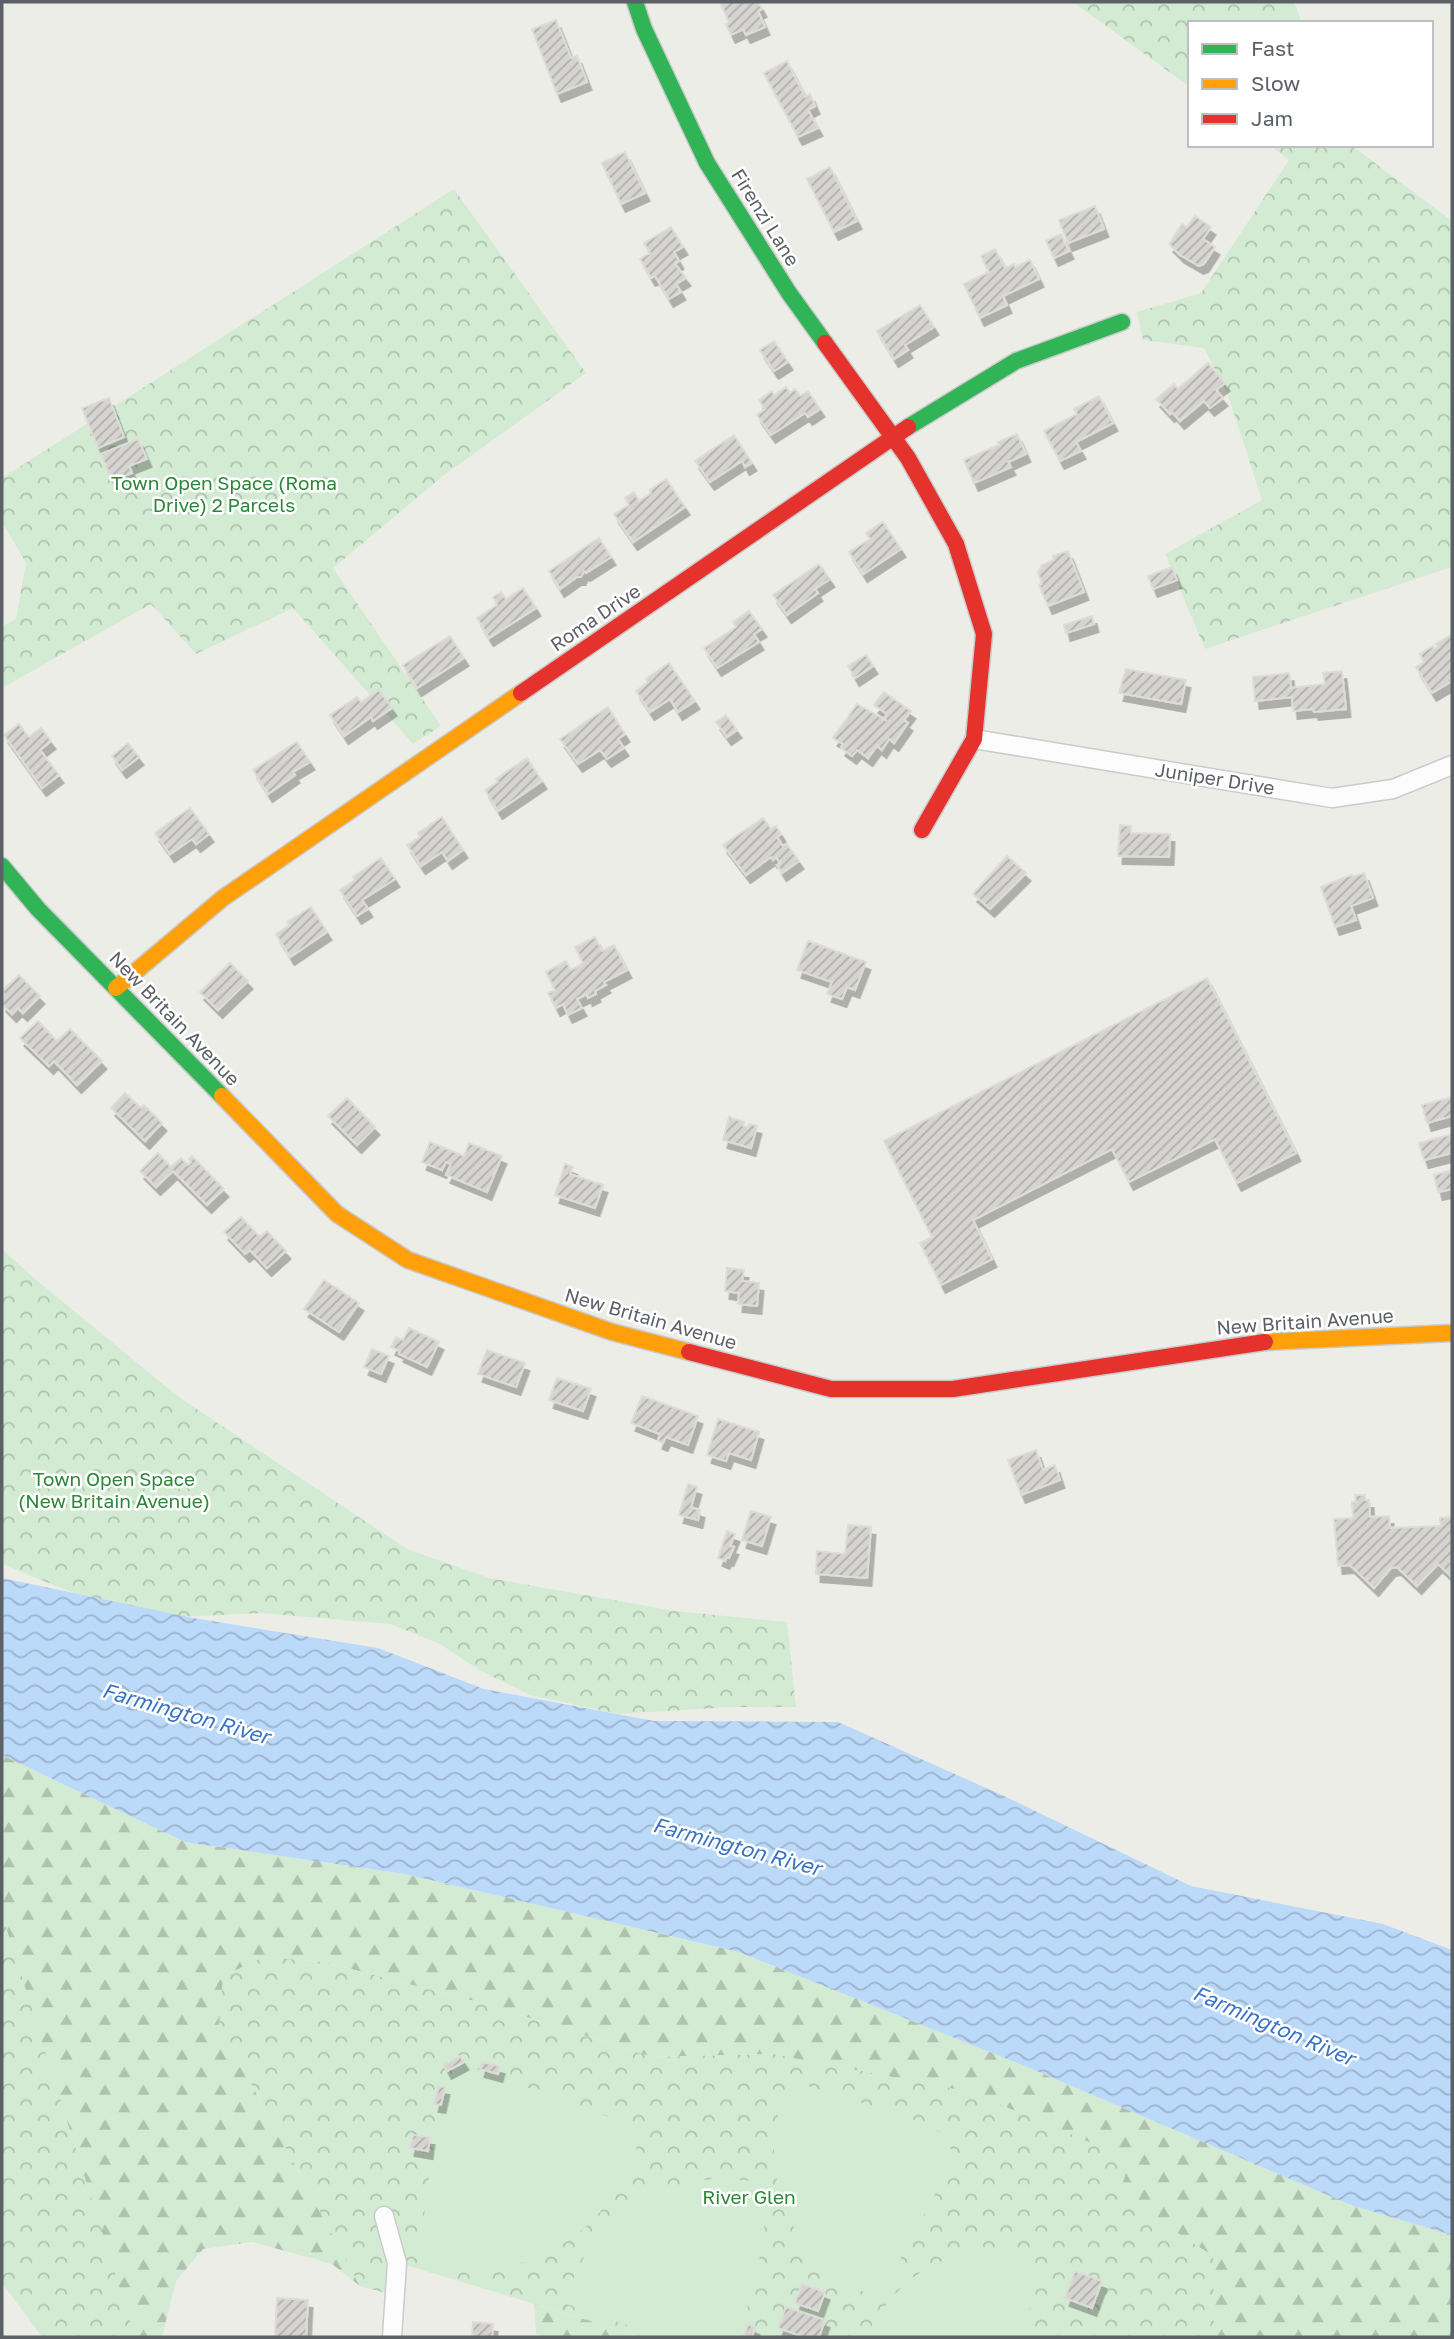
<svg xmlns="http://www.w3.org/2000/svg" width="1454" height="2339" font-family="'Golos Text',sans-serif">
<defs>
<pattern id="forest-firs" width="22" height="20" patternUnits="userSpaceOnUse" patternTransform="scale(1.75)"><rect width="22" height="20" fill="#d4ebd3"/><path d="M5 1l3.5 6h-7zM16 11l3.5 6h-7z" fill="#afc2af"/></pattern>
<pattern id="park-crowns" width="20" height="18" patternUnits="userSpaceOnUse" patternTransform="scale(1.75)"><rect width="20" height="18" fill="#d4ebd3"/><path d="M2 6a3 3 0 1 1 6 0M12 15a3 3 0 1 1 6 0" fill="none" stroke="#afc2af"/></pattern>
<pattern id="water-waves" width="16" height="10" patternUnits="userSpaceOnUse" patternTransform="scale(1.75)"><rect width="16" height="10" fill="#bbd9f8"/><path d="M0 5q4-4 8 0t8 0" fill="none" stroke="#9bb3cd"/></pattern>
<pattern id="building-hatch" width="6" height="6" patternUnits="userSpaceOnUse" patternTransform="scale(1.75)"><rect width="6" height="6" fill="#d5d4d1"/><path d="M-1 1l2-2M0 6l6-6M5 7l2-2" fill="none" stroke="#b0afad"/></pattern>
<filter id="shadow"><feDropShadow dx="4.5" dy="8" stdDeviation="0" flood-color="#0004"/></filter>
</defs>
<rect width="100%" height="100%" fill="#edede8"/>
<g fill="url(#forest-firs)">
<polygon points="2,1755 185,1842 405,1874 739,1952 1020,2064 1351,2205 1452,2235 1452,2337 1213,2337 1213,2256 1120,2196 773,2054 652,2057 489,2005 324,1962 264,1957 219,2024 360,2286 332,2264 252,2242 203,2249 176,2281 162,2337 67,2337 2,2115"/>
<polygon points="534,2304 643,2337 544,2337 536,2334"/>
</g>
<g fill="url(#park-crowns)">
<polygon points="1073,2 1294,2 1302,23 1190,23 1190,87"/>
<polygon points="1269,145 1351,145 1452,221 1452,567 1205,649 1165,554 1262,500 1228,395 1204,348 1143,340 1137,312 1201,293 1289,160"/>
<polygon points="454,189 586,373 443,476 333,568 441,726 413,744 293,608 196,654 151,604 2,688 2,626 16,619 26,563 2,522 2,478"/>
<polygon points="2,1249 34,1278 180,1398 407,1549 489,1578 675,1611 787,1622 796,1707 732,1707 618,1714 530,1695 479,1670 440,1644 390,1624 261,1613 137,1619 2,1564"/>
<polygon points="2,1914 135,2337 42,2337 2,2283"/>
<polygon points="264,1957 324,1962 489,2005 652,2057 773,2054 971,2092 1129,2159 1120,2196 1213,2256 1214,2335 1213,2337 643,2337 406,2265 400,2297 360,2286 219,2024 223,1976"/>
</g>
<g fill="#d4ebd3">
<path d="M476 2069 642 2129C614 2236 527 2288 418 2263L440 2091Z"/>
<path d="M789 2080 910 2118 944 2134 952 2152 939 2187 878 2300C864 2292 849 2285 836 2276 795 2246 772 2193 774 2143 775 2121 782 2100 789 2080Z"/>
<path d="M712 2179 746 2180 760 2184 767 2202 762 2248 740 2337H660L564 2303C590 2226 631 2190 712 2179Z"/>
<path d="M988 2249H1016L1030 2252 1029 2337H865C895 2284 926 2258 988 2249Z"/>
</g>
<polygon fill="url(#water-waves)" points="2,1578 193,1618 378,1648 484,1689 654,1721 838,1722 1002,1795 1191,1886 1383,1924 1452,1950 1452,2235 1351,2205 1020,2064 739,1952 405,1874 185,1842 2,1755"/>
<g fill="url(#building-hatch)" stroke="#dddcd6" stroke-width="2" filter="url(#shadow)">
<polygon points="720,2 758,2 762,9 758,11 765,27 746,35 743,29 731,35 726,24 729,22"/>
<polygon points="556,20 571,58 577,56 587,82 557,94 532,29"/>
<polygon points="787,61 805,97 810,94 815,106 808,110 818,128 798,137 764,73"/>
<polygon points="625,152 645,193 621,204 602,163"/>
<polygon points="830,167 857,221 834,232 807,179"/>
<polygon points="1095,206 1104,229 1068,243 1059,220"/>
<polygon points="1195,216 1211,227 1203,239 1215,247 1204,264 1199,266 1180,255 1169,244 1182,224 1187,227"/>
<polygon points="671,227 683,247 674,252 679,261 675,264 686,278 676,284 681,292 669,299 655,276 651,278 640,259 650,253 644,243"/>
<polygon points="1061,234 1069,251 1054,258 1046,241"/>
<polygon points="995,249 1005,268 1014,264 1015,267 1030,260 1039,279 1003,296 1007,305 980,318 964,284 989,272 981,256"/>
<polygon points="920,305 934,327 905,345 908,350 894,359 877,331"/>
<polygon points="774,341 788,362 774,371 760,350"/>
<polygon points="1208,363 1225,383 1216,390 1223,398 1210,408 1204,401 1180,421 1172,412 1170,414 1156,399 1174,384 1178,389"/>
<polygon points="786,387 790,393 795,389 800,396 808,391 820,409 808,417 805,413 771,435 757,415 765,409 759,400 772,391 774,395"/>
<polygon points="1099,396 1113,423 1076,442 1081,451 1060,461 1044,431 1077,414 1074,409"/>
<polygon points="109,398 124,437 98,448 82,408"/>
<polygon points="1017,434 1026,454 1008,462 1011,467 974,483 964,460 999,445 998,442"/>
<polygon points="734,435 752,463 745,467 742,461 710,482 695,461"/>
<polygon points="138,439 147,459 129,466 132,473 112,481 101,454"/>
<polygon points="666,479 685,507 633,542 614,514 629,505 625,498 634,492 639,501 651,493 650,490"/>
<polygon points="883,522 901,549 863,574 849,552 870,539 866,533"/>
<polygon points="599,538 611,557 586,573 584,571 581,577 577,577 560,589 549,571"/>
<polygon points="1068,551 1084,592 1048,606 1039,585 1042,584 1038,572 1042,565 1054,560 1053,556"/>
<polygon points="819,564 830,579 815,589 818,593 787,615 773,595"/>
<polygon points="1172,567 1177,580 1153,589 1148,576"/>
<polygon points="523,588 536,608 489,638 477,618 497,605 493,597 501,592 506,599"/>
<polygon points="749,611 762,629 754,634 759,642 717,668 704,648 736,627 733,622"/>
<polygon points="1092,616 1094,624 1066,633 1064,625"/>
<polygon points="1452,634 1452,681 1432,693 1416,667 1424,662 1420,654 1433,646 1434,649 1438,647 1436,644"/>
<polygon points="450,636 464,658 417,688 403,665"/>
<polygon points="866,655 873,666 855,678 848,666"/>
<polygon points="669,663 695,701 678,712 670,699 650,712 636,691 648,682 646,679"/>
<polygon points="1126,669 1186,680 1181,704 1119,693"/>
<polygon points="1342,671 1346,709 1314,712 1313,709 1293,711 1292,697 1255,701 1253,677 1289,673 1291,688 1325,684 1323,673"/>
<polygon points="379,690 392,708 373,721 371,717 344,736 330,715 357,697 361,702"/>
<polygon points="884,692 911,711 904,720 908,723 894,743 889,739 882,750 877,746 868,758 857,750 852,756 841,748 843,744 833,738 857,704 887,721 884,718 887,714 874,705"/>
<polygon points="608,707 625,734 618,739 624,748 607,759 600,750 578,764 560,739"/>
<polygon points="726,715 737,730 727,737 716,722"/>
<polygon points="19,724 29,737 41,728 51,741 40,750 59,775 42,788 4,735"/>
<polygon points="297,742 310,762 293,772 295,775 268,794 253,770"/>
<polygon points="128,743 139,757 122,770 112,756"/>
<polygon points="527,758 542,781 498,811 485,790 498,782 496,779"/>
<polygon points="190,808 209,834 196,844 192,839 170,854 155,833"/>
<polygon points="442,817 463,850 448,861 442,852 421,866 407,845 420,837 418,833"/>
<polygon points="763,818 771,829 776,826 781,834 777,837 783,846 787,844 799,861 782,873 777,865 780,863 776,857 773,860 771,857 746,875 723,845"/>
<polygon points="1120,825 1131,826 1131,833 1170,834 1169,857 1118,856"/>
<polygon points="1007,856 1026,873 990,909 973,894"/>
<polygon points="381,858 395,879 362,900 368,909 357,916 340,890 355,880 353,877"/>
<polygon points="1364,873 1373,898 1351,906 1356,920 1335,927 1321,887 1351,875 1353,877"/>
<polygon points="311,907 327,932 290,957 276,934 290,925 287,922"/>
<polygon points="595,937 602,951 614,945 627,970 604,982 606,985 595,991 596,994 588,998 587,994 577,999 582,1008 568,1015 563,1004 556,1008 548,993 555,990 546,972 566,961 571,970 583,963 575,947"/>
<polygon points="808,941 866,962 855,990 847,987 842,999 827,994 832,982 797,970"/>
<polygon points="230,963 248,981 218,1010 200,992"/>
<polygon points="19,975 40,996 23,1013 18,1008 12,1014 2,1004 4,993 2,991"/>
<polygon points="1207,978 1296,1153 1237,1183 1215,1139 1129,1182 1112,1149 973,1220 992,1259 941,1285 920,1243 932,1237 884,1141"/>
<polygon points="38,1021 57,1041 70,1029 102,1061 77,1085 54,1061 49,1066 20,1038"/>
<polygon points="125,1093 141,1108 144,1105 162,1123 145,1141 111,1108"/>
<polygon points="1452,1097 1452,1116 1427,1123 1422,1105"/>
<polygon points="347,1098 375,1127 357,1145 328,1116"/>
<polygon points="729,1117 744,1122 743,1126 748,1128 749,1124 757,1126 751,1148 723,1140"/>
<polygon points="1452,1134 1452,1153 1424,1160 1419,1143"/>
<polygon points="430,1142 464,1156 469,1143 502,1156 487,1192 446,1175 451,1164 446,1162 442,1170 422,1162"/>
<polygon points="158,1153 171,1167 181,1158 188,1165 191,1162 189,1159 192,1156 224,1189 207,1205 173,1171 156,1187 140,1171"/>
<polygon points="565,1164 573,1167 570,1174 603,1185 595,1208 555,1195"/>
<polygon points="1452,1170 1452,1189 1438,1192 1434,1175"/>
<polygon points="241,1217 260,1237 267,1231 286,1251 267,1268 250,1250 245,1254 224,1232"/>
<polygon points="727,1268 744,1270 742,1281 759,1283 757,1306 738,1304 739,1293 725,1291"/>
<polygon points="324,1280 359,1303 339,1332 304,1309"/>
<polygon points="409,1328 439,1342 427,1367 399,1354 400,1351 391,1347 396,1337 403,1340"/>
<polygon points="372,1349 389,1356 381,1374 364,1367"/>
<polygon points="487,1350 525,1363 516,1387 478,1374"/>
<polygon points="557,1378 591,1389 583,1411 549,1400"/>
<polygon points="642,1396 698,1416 688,1445 666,1437 663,1443 658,1441 660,1434 631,1423"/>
<polygon points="718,1419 759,1432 751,1460 729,1453 726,1461 707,1455"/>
<polygon points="1036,1450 1043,1470 1055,1465 1060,1480 1021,1495 1008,1460"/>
<polygon points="688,1484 697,1487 691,1507 700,1510 698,1520 679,1515"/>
<polygon points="1355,1495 1365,1495 1365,1500 1369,1500 1370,1517 1389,1516 1390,1528 1441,1526 1440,1518 1452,1517 1452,1577 1438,1564 1417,1586 1397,1567 1391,1568 1374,1588 1350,1565 1338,1566 1334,1519 1353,1518 1352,1502 1356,1502"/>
<polygon points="751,1511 771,1517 762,1546 742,1540"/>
<polygon points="848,1525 871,1527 867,1578 816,1574 817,1551 845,1554"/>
<polygon points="727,1531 735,1534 730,1546 734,1547 729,1558 727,1557 725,1561 718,1558"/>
<polygon points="460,2056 464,2062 447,2071 444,2065"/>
<polygon points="482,2062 500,2066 498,2074 480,2069"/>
<polygon points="439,2086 445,2087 441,2105 434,2104"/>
<polygon points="413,2135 430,2137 428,2151 410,2148"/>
<polygon points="1075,2271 1102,2281 1092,2308 1065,2298"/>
<polygon points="802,2284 825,2292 818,2311 795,2303"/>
<polygon points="277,2298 308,2300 306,2337 275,2337"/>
<polygon points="786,2307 825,2320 819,2337 804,2337 778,2328"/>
<polygon points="473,2322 493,2324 492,2337 472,2337"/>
<polygon points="748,2324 755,2327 752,2337 744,2337"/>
</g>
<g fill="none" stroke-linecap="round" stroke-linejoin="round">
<g stroke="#cacbca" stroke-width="21">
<g id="street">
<polyline points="974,739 1332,798 1393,789 1452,765"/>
<polyline points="384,2216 397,2263 392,2337"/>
</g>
</g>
<g stroke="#c9caca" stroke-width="19">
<g id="fast">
<polyline points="635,2 644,29 707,163 789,293 825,343"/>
<polyline points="908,427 1016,361 1122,322"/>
<polyline points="2,866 38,909 222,1096"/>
</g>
</g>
<g stroke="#c9caca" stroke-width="19">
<g id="slow">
<polyline points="116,988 223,898 521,693"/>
<polyline points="222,1096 337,1214 408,1260 612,1332 689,1352"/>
<polyline points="1265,1342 1452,1333"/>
</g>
</g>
<g stroke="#c9caca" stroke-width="19">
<g id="jam">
<polyline points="825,343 908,458 956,544 984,634 974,739 922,830"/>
<polyline points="521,693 908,427"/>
<polyline points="689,1352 831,1389 953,1389 1265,1342"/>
</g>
</g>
<use href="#street" stroke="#fcfcfc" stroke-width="18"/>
<use href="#fast" stroke="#30b455" stroke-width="16"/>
<use href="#slow" stroke="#ff9f0a" stroke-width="16"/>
<use href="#jam" stroke="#e5322d" stroke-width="16"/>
</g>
<g text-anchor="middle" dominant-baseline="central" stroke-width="5" stroke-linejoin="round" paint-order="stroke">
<g font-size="19" fill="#5c6067" stroke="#fff">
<text transform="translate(766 217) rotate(58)">Firenzi Lane</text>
<text transform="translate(595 617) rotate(-34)">Roma Drive</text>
<text transform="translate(1215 778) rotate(9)">Juniper Drive</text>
<text transform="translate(175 1018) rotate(46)">New Britain Avenue</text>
<text transform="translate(651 1318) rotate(16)">New Britain Avenue</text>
<text transform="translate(1305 1321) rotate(-4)">New Britain Avenue</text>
</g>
<g font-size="19" fill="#2d8538" stroke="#fff">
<text x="224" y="482">Town Open Space (Roma<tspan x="224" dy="22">Drive) 2 Parcels</tspan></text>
<text x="114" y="1478">Town Open Space<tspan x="114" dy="22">(New Britain Avenue)</tspan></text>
<text x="749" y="2196">River Glen</text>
</g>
<g font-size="21" font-style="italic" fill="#3a73c5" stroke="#fff">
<text transform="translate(186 1713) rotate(16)">Farmington River</text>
<text transform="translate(737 1846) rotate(15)">Farmington River</text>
<text transform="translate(1274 2025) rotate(23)">Farmington River</text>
</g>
</g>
<rect width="1454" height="2339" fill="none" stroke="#5c6067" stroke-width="7"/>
<rect x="1188" y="21" width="245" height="126" fill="#ffffff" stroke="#bebfc2" stroke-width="2"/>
<rect x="1202" y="44" width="35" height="10" fill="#30b455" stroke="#bebfc2" stroke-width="2"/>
<text x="1251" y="56" font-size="21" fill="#5c6067">Fast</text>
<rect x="1202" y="79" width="35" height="10" fill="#ff9f0a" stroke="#bebfc2" stroke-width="2"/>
<text x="1251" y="91" font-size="21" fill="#5c6067">Slow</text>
<rect x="1202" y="114" width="35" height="10" fill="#e5322d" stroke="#bebfc2" stroke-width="2"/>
<text x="1251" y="126" font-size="21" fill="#5c6067">Jam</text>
</svg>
